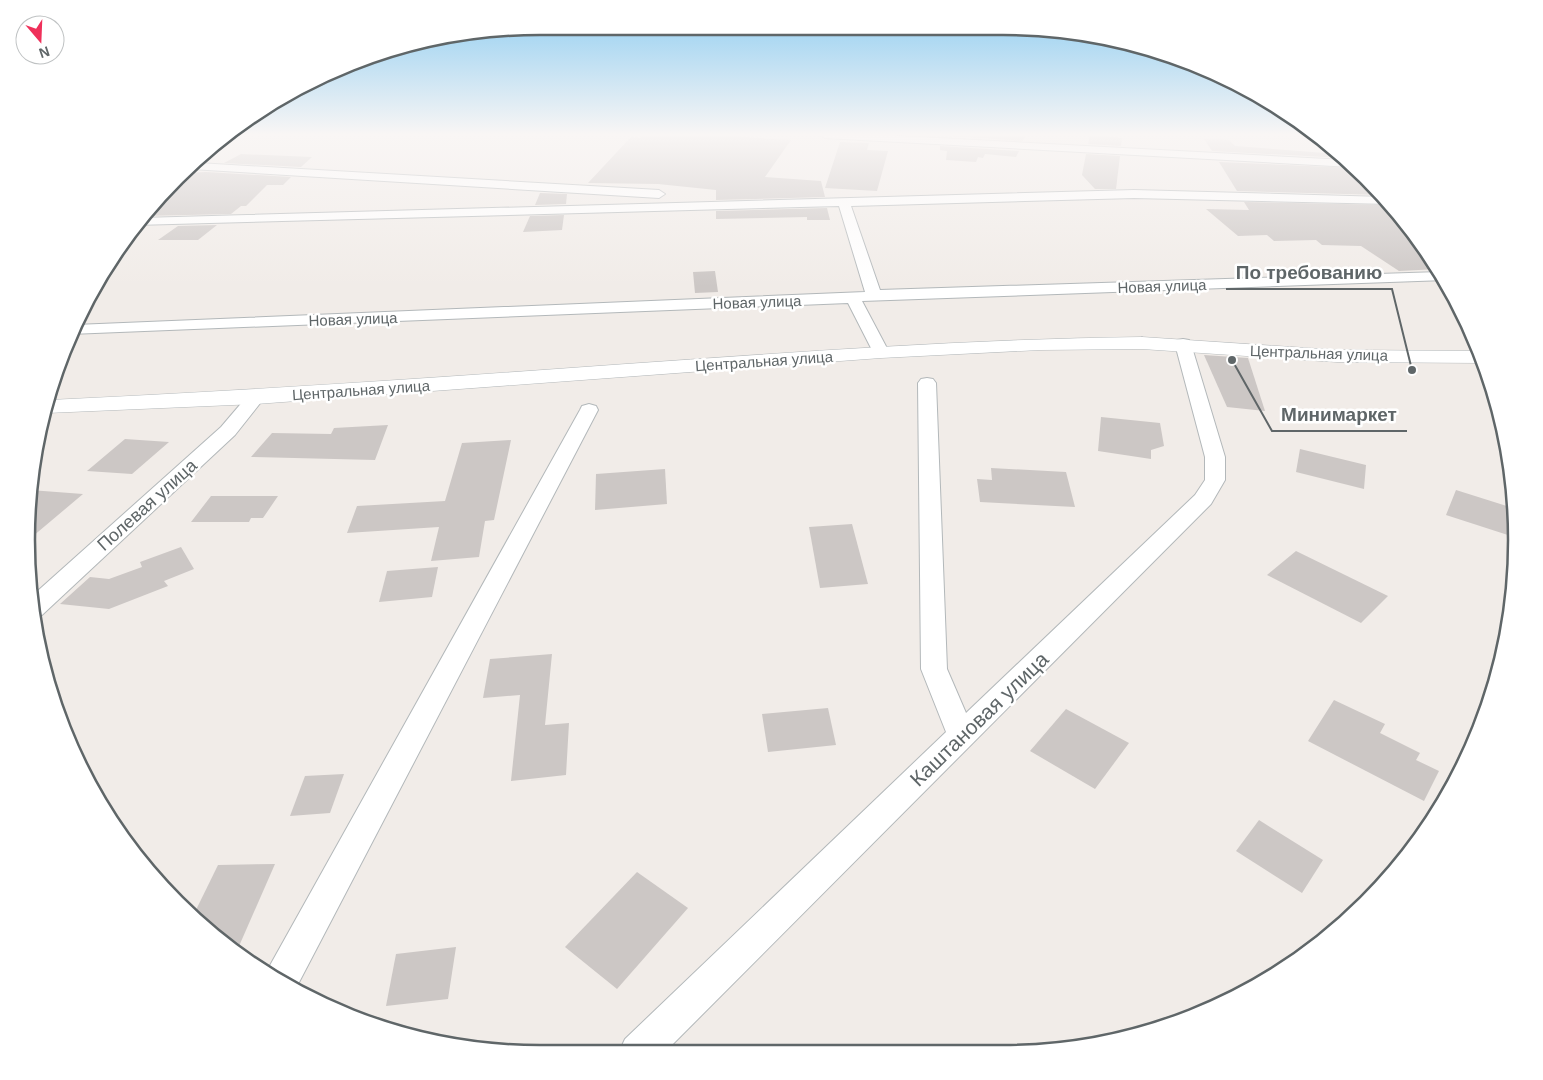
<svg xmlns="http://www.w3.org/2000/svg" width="1543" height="1080" font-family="Helvetica,sans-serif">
<rect width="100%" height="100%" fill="#f1ece8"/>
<g fill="#ccc7c5">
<polygon points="643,135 711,135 791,140 765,177 821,181 825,197 716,200 716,190 658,184 588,183 631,137 640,138"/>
<polygon points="940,135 1026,135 1023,141"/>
<polygon points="1090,135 1122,138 1121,146 1088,144"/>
<polygon points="1204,139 1229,140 1235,146 1338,154 1343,158 1212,151"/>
<polygon points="840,142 869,143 867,150 888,151 877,191 825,188"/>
<polygon points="940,146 1019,151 1016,157 985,154 983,158 978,157 976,162 946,160 947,151 940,150"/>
<polygon points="241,154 312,157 301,167 224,163"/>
<polygon points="1086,154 1120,156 1116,189 1095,189 1082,175"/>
<polygon points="1219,162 1354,168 1383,195 1237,191"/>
<polygon points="206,172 291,177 283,185 267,185 246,206 241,206 231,214 142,216 154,201 186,173"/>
<polygon points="540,193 567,194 566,204 535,205"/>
<polygon points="1244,202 1392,205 1438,269 1399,271 1361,246 1322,245 1316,240 1274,241 1267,235 1238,236 1206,209 1249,210"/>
<polygon points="827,208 830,220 807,220 807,217 716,219 716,211"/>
<polygon points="564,215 562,230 523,232 530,216"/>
<polygon points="217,225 198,240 158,240 178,226"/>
<polygon points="715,271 718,292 695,293 693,272"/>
<polygon points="1204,355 1248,358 1265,411 1227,407"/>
<polygon points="1101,417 1160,423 1164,446 1151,450 1151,459 1098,451"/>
<polygon points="388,425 375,460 251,457 272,433 331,434 334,428"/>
<polygon points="125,439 169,442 132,474 87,471"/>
<polygon points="511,440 494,520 485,521 479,557 431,561 439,527 347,533 357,506 445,501 462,443"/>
<polygon points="1300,449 1366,465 1364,489 1296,472"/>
<polygon points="991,468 1066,472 1075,507 980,502 977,479 992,480"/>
<polygon points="665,469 667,504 595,510 596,474"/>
<polygon points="30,490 83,494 26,542"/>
<polygon points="1456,490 1513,508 1514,537 1446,515"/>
<polygon points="211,496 278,496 263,518 251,518 249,522 191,522"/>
<polygon points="852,524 868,584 820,588 809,527"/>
<polygon points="181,547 194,569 164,581 168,586 109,609 60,604 90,577 109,579 142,567 140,562"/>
<polygon points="1296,551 1388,596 1361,623 1267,575"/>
<polygon points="438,567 432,597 379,602 387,571"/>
<polygon points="552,654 545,725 569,723 566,775 511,781 520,695 483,698 490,659"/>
<polygon points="1334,700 1385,724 1380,733 1420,753 1416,760 1439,771 1424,801 1308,741"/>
<polygon points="828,708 836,745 768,752 762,714"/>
<polygon points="1066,709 1129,743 1095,789 1030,751"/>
<polygon points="344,774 330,813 290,816 305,776"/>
<polygon points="1259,820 1323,860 1302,893 1236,851"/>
<polygon points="275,864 236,953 227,948 193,916 218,865"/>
<polygon points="637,872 688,908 617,989 565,947"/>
<polygon points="456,947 448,999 386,1006 396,954"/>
</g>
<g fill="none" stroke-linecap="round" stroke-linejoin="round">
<g stroke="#b3b8ba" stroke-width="2">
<g id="minor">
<polygon points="820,135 881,135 1346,160 1352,167 825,138"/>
<polygon points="198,163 659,190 665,194 659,198 191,169"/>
<polygon points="1134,190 1385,197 1391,204 1134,198 851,206 880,290 1440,272 1446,280 862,301 889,352 887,356 875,356 873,352 848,303 70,334 75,325 865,292 839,206 135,225 141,218"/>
<polygon points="1183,339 1189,340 1191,344 1225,457 1225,480 1211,504 665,1052 619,1052 625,1039 946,732 921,669 918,383 921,379 927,378 933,379 936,383 947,669 966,713 1195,495 1205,480 1205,457 1175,344 1177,340"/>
<polygon points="256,392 262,393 265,397 235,435 42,615 34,617 32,596 221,427 250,393"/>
<polygon points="589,404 596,406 598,410 295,990 267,972 268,969 580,410 582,406"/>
</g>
</g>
<g stroke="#b3b8ba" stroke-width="1">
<path id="tertiary" d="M1142 337 1337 350 1479 351 1484 363 1337 362 1142 349 1040 350 881 358 256 404 47 413 50 400C242 391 434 378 626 364 798 352 970 339 1142 337Z"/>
</g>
<use href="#minor" fill="#fff" fill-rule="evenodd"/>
<use href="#tertiary" fill="#fff" fill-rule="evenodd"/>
</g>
<linearGradient id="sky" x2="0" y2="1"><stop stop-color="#8fcdf1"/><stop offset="0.47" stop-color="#f9f6f5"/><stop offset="1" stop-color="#f9f6f5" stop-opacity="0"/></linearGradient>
<rect width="1543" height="286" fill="url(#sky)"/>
<g text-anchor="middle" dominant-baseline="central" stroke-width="5" stroke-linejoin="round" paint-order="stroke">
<g font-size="15" fill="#5f6668" stroke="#fff">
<text transform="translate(1162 286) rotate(-2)">Новая улица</text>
<text transform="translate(757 302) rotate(-2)">Новая улица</text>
<text transform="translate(353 319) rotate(-2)">Новая улица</text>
<text transform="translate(1319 353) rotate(2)">Центральная улица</text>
<text transform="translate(764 361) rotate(-4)">Центральная улица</text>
<text transform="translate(361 390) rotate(-4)">Центральная улица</text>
</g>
<g font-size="18" fill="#5f6668" stroke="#fff">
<text transform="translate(147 505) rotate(-42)">Полевая улица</text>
</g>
<g font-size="21" fill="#5f6668" stroke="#fff">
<text transform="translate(979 719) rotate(-44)">Каштановая улица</text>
</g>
</g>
<path d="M0 0H1543V1080H0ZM540 35H1003A505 505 0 0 1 1508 540V540A505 505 0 0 1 1003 1045H540A505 505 0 0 1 35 540V540A505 505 0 0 1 540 35Z" fill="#fff" fill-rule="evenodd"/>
<path fill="none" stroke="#5f6668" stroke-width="2.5" d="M540 35H1003A505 505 0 0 1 1508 540V540A505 505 0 0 1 1003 1045H540A505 505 0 0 1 35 540V540A505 505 0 0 1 540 35Z"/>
<path fill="none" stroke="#5f6668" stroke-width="2" d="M1412 370L1392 289H1226M1232 360L1272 431H1407"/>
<g fill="#5f6668" stroke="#fff" stroke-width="2">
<circle cx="1412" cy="370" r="5"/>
<circle cx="1232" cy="360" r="5"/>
</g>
<g font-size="19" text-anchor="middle" font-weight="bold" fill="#5f6668" stroke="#fff" stroke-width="5" stroke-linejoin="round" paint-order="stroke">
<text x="1309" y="279">По требованию</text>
<text x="1339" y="421">Минимаркет</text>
</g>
<g transform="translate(40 40) rotate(161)"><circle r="24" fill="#ffffff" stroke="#bfc2c3"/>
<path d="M0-4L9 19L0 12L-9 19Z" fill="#ef305a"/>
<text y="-8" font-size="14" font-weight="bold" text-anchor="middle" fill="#5f6668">N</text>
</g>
</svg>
